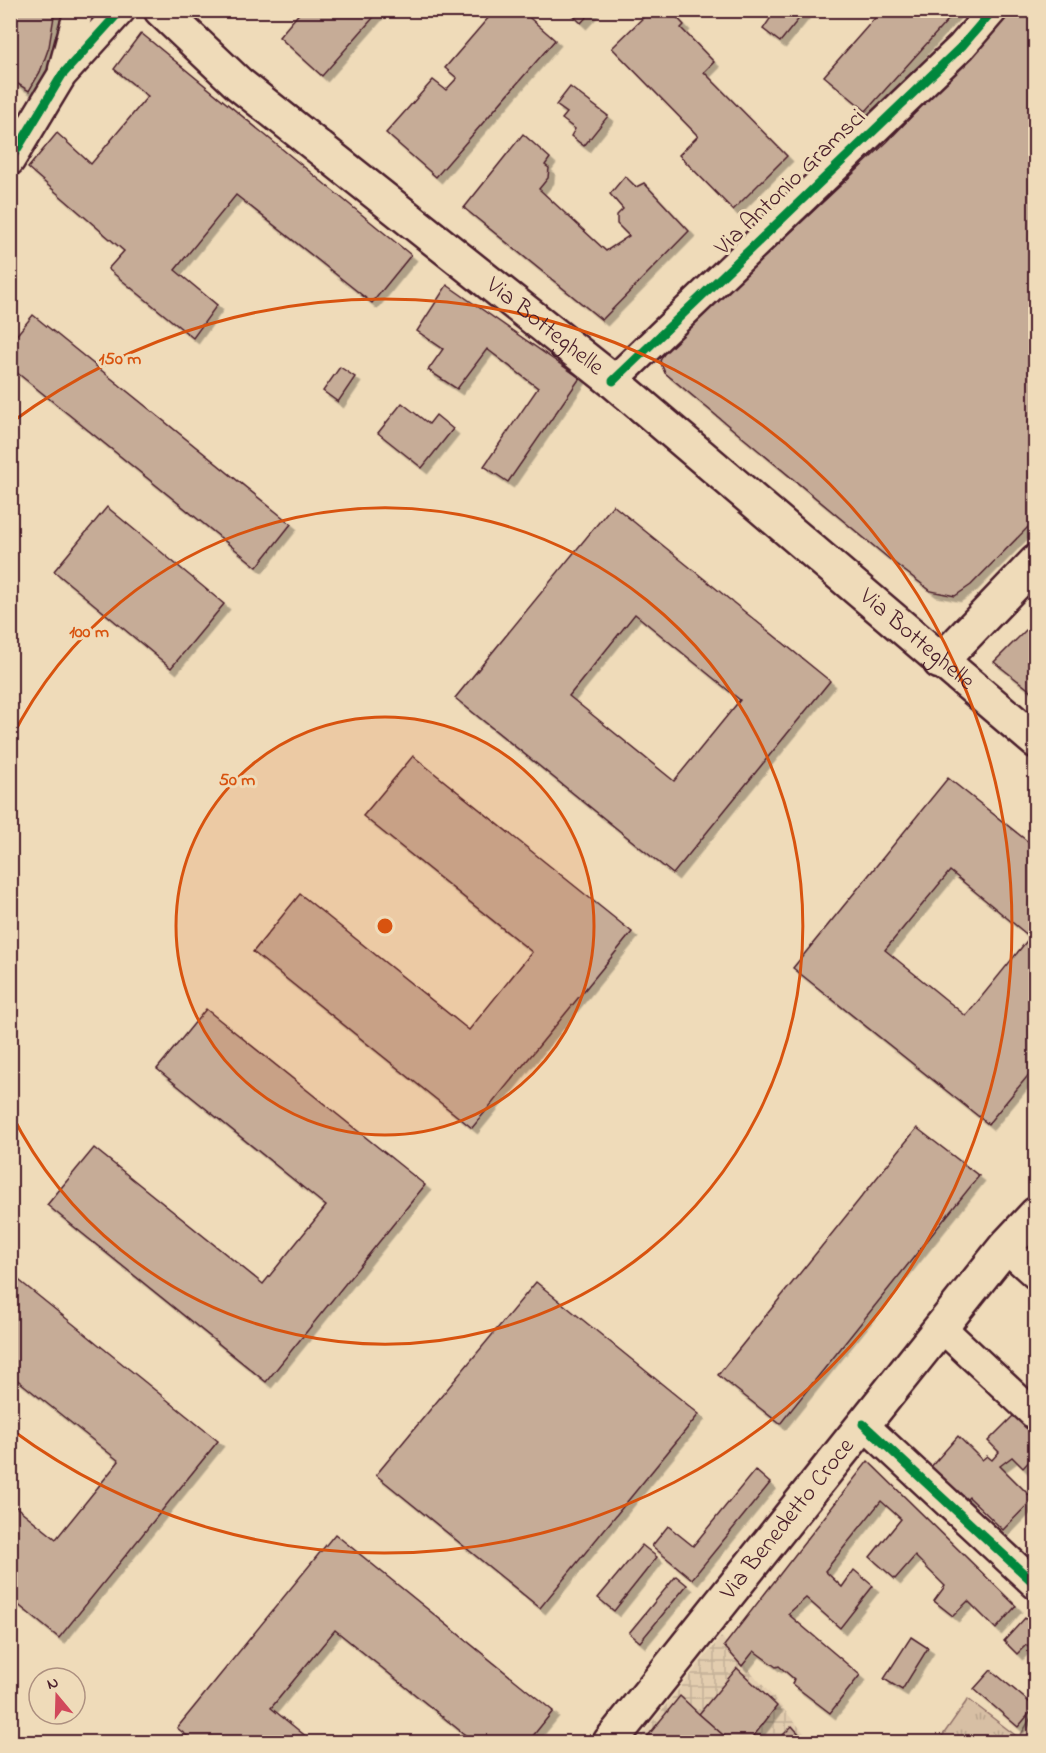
<svg xmlns="http://www.w3.org/2000/svg" width="1046" height="1753" font-family="'Indie Flower',sans-serif">
<defs>
<pattern id="industrial-grid" width="8" height="8" patternUnits="userSpaceOnUse" patternTransform="scale(1.5)"><rect width="8" height="8" fill="#e3cdaf"/><path d="M0 4h8M4 0v8" fill="none" stroke="#c4b097"/></pattern>
<pattern id="grass-tufts" width="24" height="20" patternUnits="userSpaceOnUse" patternTransform="scale(1.5)"><rect width="24" height="20" fill="#d7bfa4"/><path d="M3 7l-1-3M5 7V3M7 7l1-3M15 17l-1-3M17 17v-4M19 17l1-3" fill="none" stroke="#baa48d"/></pattern>
<filter id="shadow"><feDropShadow dx="5.5" dy="5.5" stdDeviation="0" flood-color="#0004"/></filter>
</defs>
<rect width="100%" height="100%" fill="#efdbb9"/>
<filter id="ink" filterUnits="userSpaceOnUse"><feTurbulence type="fractalNoise" baseFrequency=".0167" numOctaves="2"/><feDisplacementMap in="SourceGraphic" scale="12" xChannelSelector="R" yChannelSelector="G"/><feConvolveMatrix kernelMatrix="1 2 1 2 8 2 1 2 1" color-interpolation-filters="sRGB"/></filter>
<g filter="url(#ink)">
<polygon fill="url(#industrial-grid)" points="721,1637 812,1742 636,1742"/>
<polygon fill="url(#grass-tufts)" stroke="#906f68" stroke-width="1.5" points="968,1699 1019,1738 1035,1711 1035,1742 938,1742"/>
<g fill="#c6ac97" stroke="#4a1f2b" stroke-width="1.5" fill-rule="evenodd" filter="url(#shadow)">
<polygon points="10,10 55,10 49,47 40,72 29,91 10,79"/>
<polygon points="302,10 380,10 322,76 279,37"/>
<polygon points="495,10 512,10 519,17 523,12 555,40 436,177 386,133 433,80 446,90 457,78 445,68"/>
<polygon points="567,10 593,10 581,23"/>
<polygon points="651,10 670,10 684,25 681,28 714,62 704,72 787,156 733,210 679,155 698,136 612,48"/>
<polygon points="776,10 806,10 780,42 763,29"/>
<polygon points="882,10 957,10 866,111 824,76"/>
<polygon points="1014,10 1036,10 1036,519 971,585 955,596 931,591 893,562 665,373 660,361 667,348 887,142"/>
<polygon points="141,33 411,255 372,303 236,195 175,270 217,305 193,338 108,269 124,251 28,168 57,133 91,164 148,96 114,69"/>
<polygon points="570,87 608,116 584,146 571,136 575,129 562,119 567,113 556,105"/>
<polygon points="523,134 550,158 545,165 549,168 548,178 539,189 606,251 629,236 617,224 617,215 623,209 610,194 625,176 636,187 644,183 689,231 602,320 464,208"/>
<polygon points="447,285 580,378 508,482 484,466 538,388 487,349 457,389 428,370 443,349 417,331"/>
<polygon points="33,315 291,524 257,567 10,367 10,343"/>
<polygon points="340,367 355,377 338,402 323,391"/>
<polygon points="402,403 429,424 436,415 453,429 422,468 378,433"/>
<path d="M613 505 830 681 673 874 455 698ZM635 614 740 700 674 781 569 696Z"/>
<polygon points="107,507 224,604 171,668 54,571"/>
<polygon points="1036,620 1036,695 994,662"/>
<polygon points="413,756 632,932 472,1128 253,952 300,894 469,1030 532,952 363,816"/>
<path d="M948 778 1036 848V1066L988 1124 793 968ZM950 871 1030 937 966 1016 885 950Z"/>
<polygon points="206,1009 425,1185 266,1382 47,1205 94,1148 263,1284 326,1206 157,1069"/>
<polygon points="917,1128 979,1176 780,1424 718,1375"/>
<polygon points="10,1273 218,1441 59,1638 10,1598 10,1502 56,1539 119,1461 10,1374"/>
<polygon points="536,1282 699,1414 540,1608 376,1475"/>
<polygon points="1017,1412 1036,1431 1036,1454 1023,1468 1012,1457 1000,1466 1033,1499 1003,1530 969,1497 963,1503 929,1469 958,1436 982,1460 987,1456 992,1460 999,1452 988,1441"/>
<polygon points="868,1461 1016,1606 996,1629 968,1601 953,1616 934,1601 945,1586 915,1556 895,1579 870,1557 901,1519 881,1501 825,1571 842,1587 854,1570 873,1586 840,1628 806,1598 788,1614 860,1675 830,1713 792,1684 794,1679 779,1666 776,1667 754,1651 742,1666 724,1646"/>
<polygon points="755,1470 770,1483 692,1579 652,1546 668,1526 693,1546"/>
<polygon points="335,1534 553,1711 528,1742 474,1742 335,1630 271,1708 313,1742 195,1742 177,1728"/>
<polygon points="642,1545 657,1557 614,1611 598,1598"/>
<polygon points="676,1576 687,1585 640,1642 629,1633"/>
<polygon points="1025,1618 1036,1627 1036,1649 1034,1652 1026,1645 1017,1654 1004,1641"/>
<polygon points="911,1637 928,1648 902,1690 884,1679"/>
<polygon points="737,1668 777,1706 749,1742 731,1742 699,1714"/>
<polygon points="991,1670 1035,1707 1018,1727 974,1689"/>
<polygon points="680,1696 699,1714 731,1742 643,1742"/>
<polygon points="792,1726 806,1742 776,1742"/>
</g>
<g fill="none" stroke-linecap="round" stroke-linejoin="round">
<g stroke="#4a1f2b" stroke-width="33">
<g id="minor">
<polyline points="63,69 79,10"/>
<polyline points="10,161 62,75 121,10"/>
<polyline points="613,381 962,46 993,10"/>
<polyline points="1005,1247 1036,1275"/>
<polyline points="941,1327 1036,1416"/>
<polyline points="863,1424 1036,1585"/>
</g>
</g>
<g stroke="#4a1f2b" stroke-width="38">
<g id="secondary">
<path id="s1" d="M161 10 239 84 613 381 1036 741"/>
<polyline points="940,662 1036,562"/>
<path id="s2" d="M610 1742 1005 1247 1036 1214"/>
</g>
</g>
<use href="#minor" stroke="#efdbb9" stroke-width="28"/>
<use href="#secondary" stroke="#efdbb9" stroke-width="33"/>
<g stroke="#efdbb9" stroke-width="13">
<g id="cycleway">
<polyline points="10,161 62,75 121,10"/>
<polyline points="613,381 962,46 993,10"/>
<polyline points="863,1424 1036,1585"/>
</g>
</g>
<use href="#cycleway" stroke="#00873e" stroke-width="9"/>
</g>
</g>
<circle cx="385" cy="926" r="209" fill="#d8530f" fill-opacity=".12"/>
<g fill="none" stroke="#d8530f" stroke-width="3">
<circle cx="385" cy="926" r="209"/>
<path d="M11 739A418 418 0 1 1 11 1113"/>
<path d="M12 422A627 627 0 1 1 12 1430"/>
</g>
<g text-anchor="middle" dominant-baseline="central" stroke-width="6" stroke-linejoin="round" paint-order="stroke">
<g font-size="24" fill="#4a1f2b" stroke="#efdbb9">
<text transform="translate(791 183) rotate(-44)">Via Antonio Gramsci</text>
<text stroke="none"><textPath href="#s1" startOffset="498">Via Botteghelle</textPath></text>
<text stroke="none"><textPath href="#s1" startOffset="984">Via Botteghelle</textPath></text>
<text stroke="none"><textPath href="#s2" startOffset="285">Via Benedetto Croce</textPath></text>
</g>
</g>
<circle cx="385" cy="926" r="9" fill="#d8530f" stroke="#efdbb9" stroke-width="3"/>
<g font-size="18" text-anchor="middle" font-weight="bold" fill="#d8530f" stroke="#efdbb9" stroke-width="6" stroke-linejoin="round" paint-order="stroke">
<text x="120" y="364">150 m</text>
<text x="89" y="637">100 m</text>
<text x="237" y="785">50 m</text>
</g>
<rect width="1046" height="1753" fill="none" stroke="#efdbb9" stroke-width="36"/>
<rect x="18" y="18" width="1010" height="1717" fill="none" stroke="#4a1f2b" stroke-width="2" filter="url(#ink)"/>
<g transform="translate(57 1696) rotate(341)"><circle r="28" fill="#efdbb9" stroke="#ad9080" stroke-width="1.5"/>
<path d="M0-4.5L10 22L0 15L-10 22Z" fill="#d1495b"/>
<text y="-9" font-size="16" font-weight="bold" text-anchor="middle" fill="#4a1f2b">N</text>
</g>
</svg>
